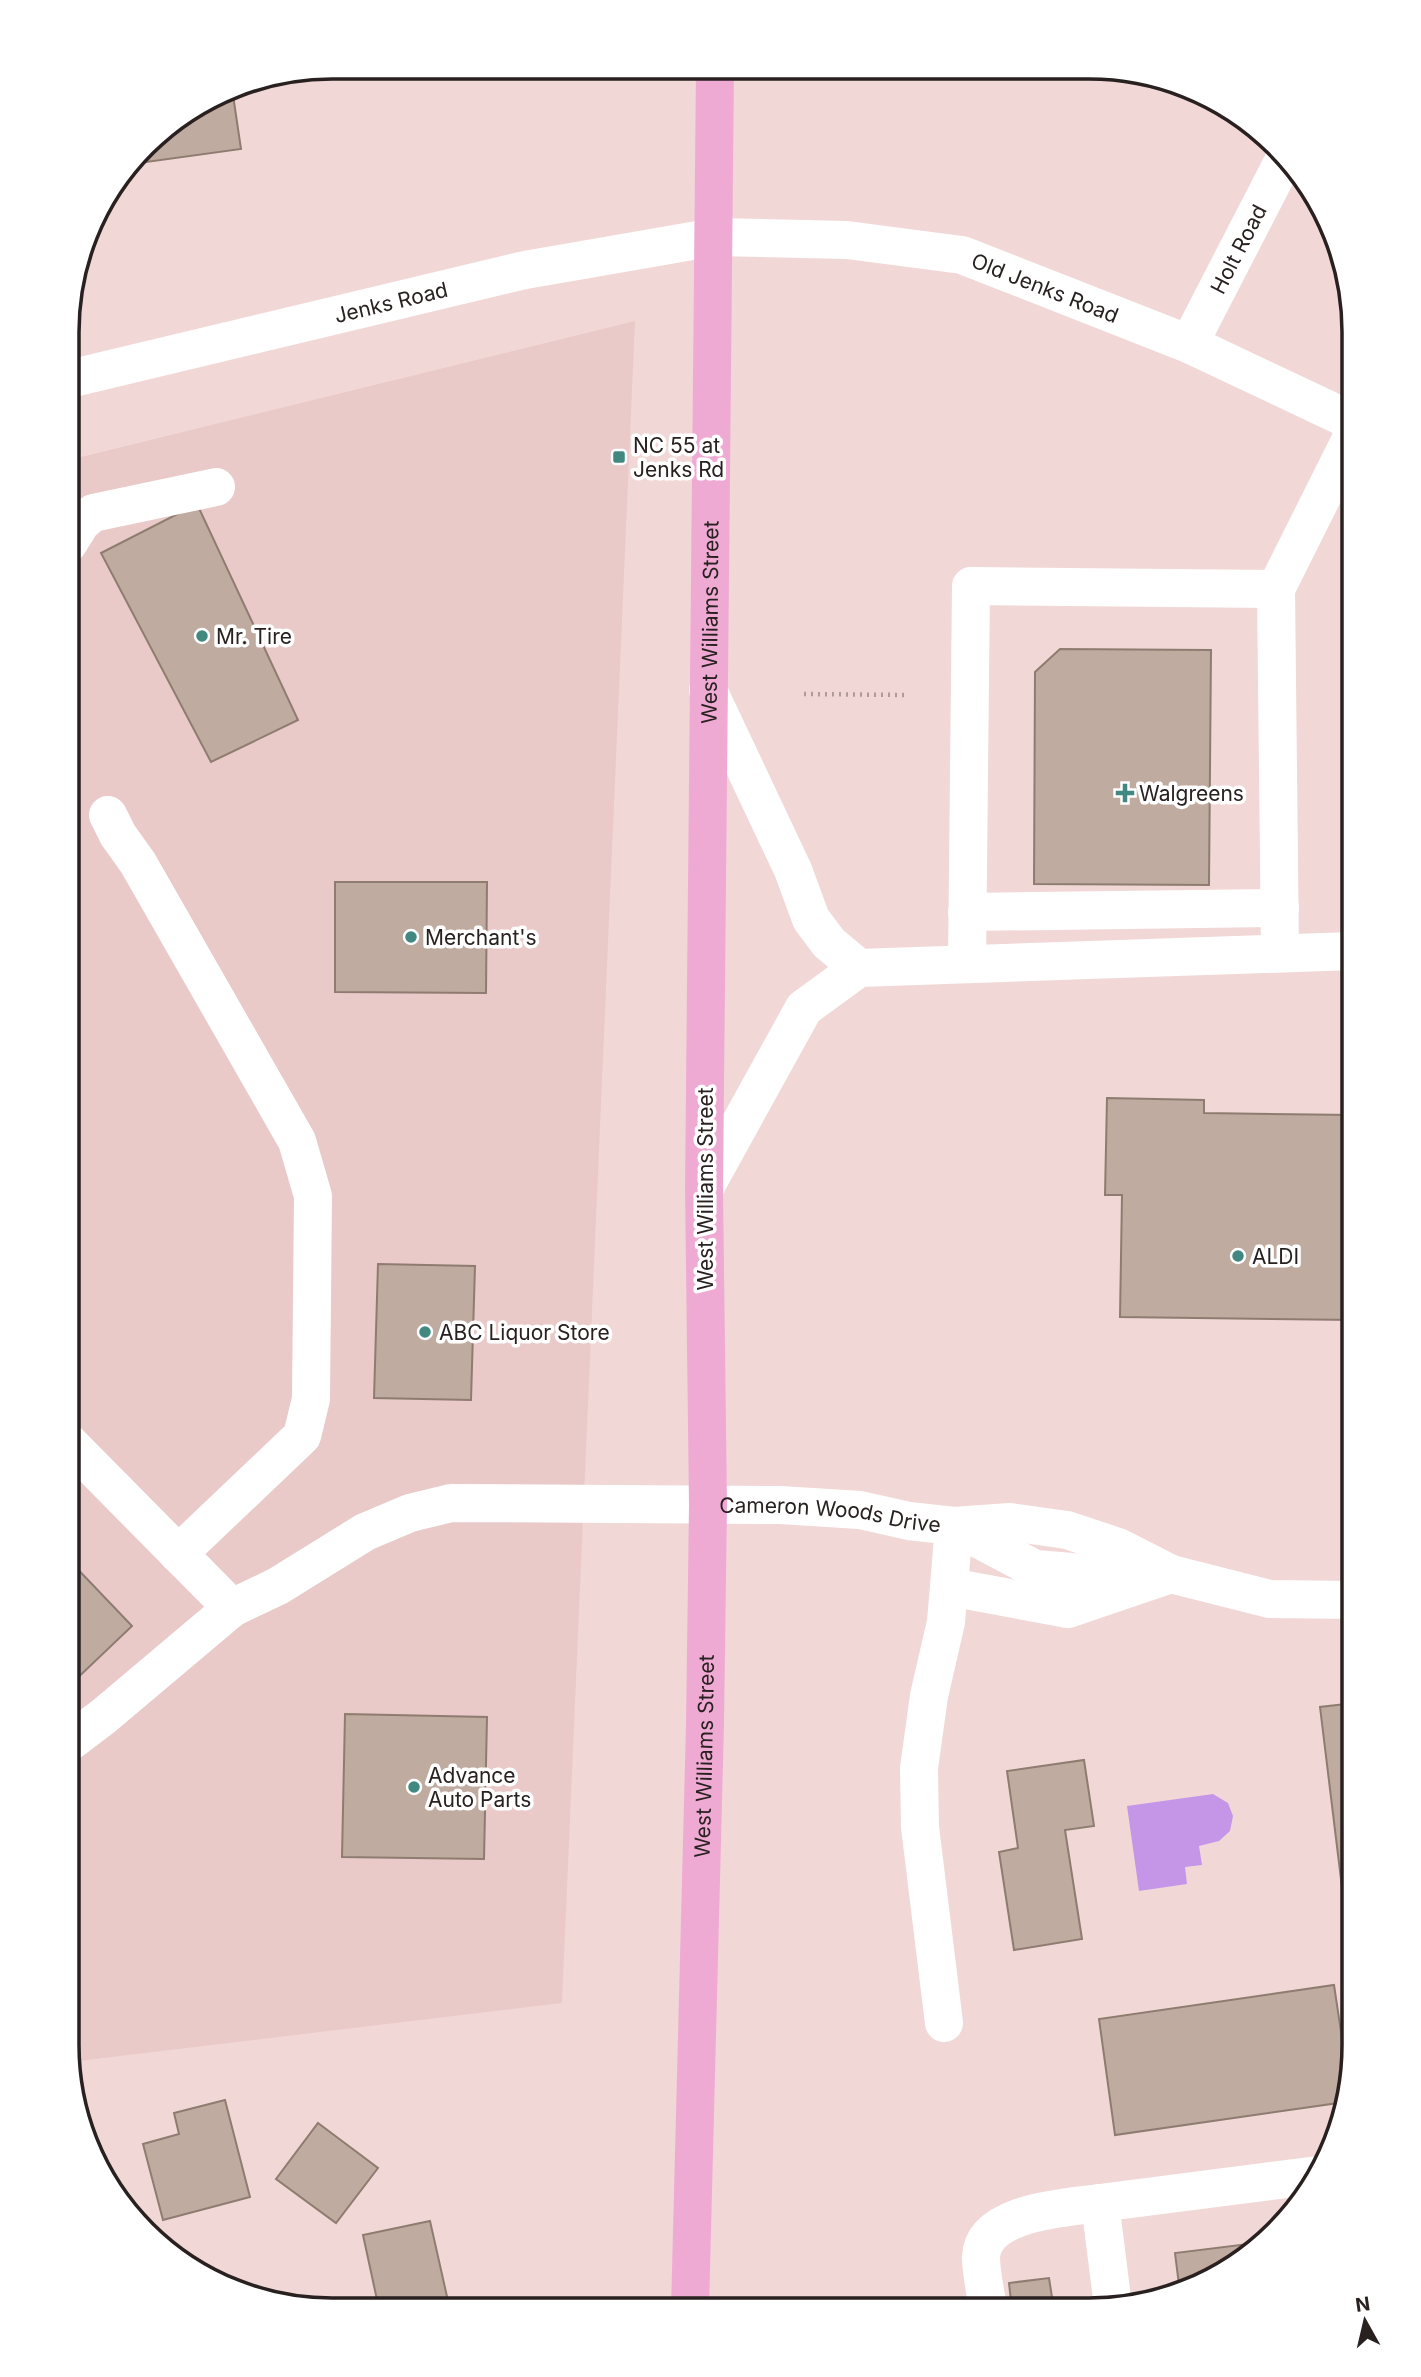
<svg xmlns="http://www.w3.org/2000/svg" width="1421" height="2377" font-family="Inter,sans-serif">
<rect width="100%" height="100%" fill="#f1d8d7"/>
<polygon fill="#eac9c9" points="635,321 562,2003 70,2062 67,2046 69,460"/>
<polygon fill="#c596e7" points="1213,1794 1228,1803 1233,1816 1230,1831 1219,1841 1199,1846 1202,1865 1185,1867 1187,1884 1139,1891 1127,1806"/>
<g fill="#bfab9f" stroke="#8f7c71" stroke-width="2">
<polygon points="233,95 241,149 132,164 156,133 212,98"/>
<polygon points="197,504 298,720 211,762 101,553"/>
<polygon points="1060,649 1211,650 1209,885 1034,884 1035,672"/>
<polygon points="335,882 487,882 486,993 335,992"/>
<polygon points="1107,1098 1204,1100 1204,1113 1354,1115 1354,1320 1120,1317 1122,1195 1105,1195"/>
<polygon points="378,1264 475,1266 471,1400 374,1398"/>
<polygon points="67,1558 132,1626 67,1688"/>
<polygon points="1354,1703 1354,1945 1349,1945 1320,1707"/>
<polygon points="345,1714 487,1717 484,1859 342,1857"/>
<polygon points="1084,1760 1094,1826 1065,1830 1082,1939 1014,1950 999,1852 1018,1848 1007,1771"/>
<polygon points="1334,1985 1349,2085 1345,2102 1115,2135 1099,2019"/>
<polygon points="225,2100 250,2197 163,2220 143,2144 179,2134 174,2113"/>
<polygon points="318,2123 378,2168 336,2223 276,2179"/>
<polygon points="430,2221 448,2301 411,2309 379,2309 363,2235"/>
<polygon points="1264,2242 1251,2255 1191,2290 1180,2293 1175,2253"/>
<polygon points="1049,2278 1054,2310 1012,2310 1009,2283"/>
</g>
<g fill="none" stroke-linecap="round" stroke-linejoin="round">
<polyline stroke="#af9b9a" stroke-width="4.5" stroke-dasharray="2 5" stroke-linecap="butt" points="804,694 904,695"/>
<g stroke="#fff" stroke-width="38">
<path id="s1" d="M1189 344 1286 156"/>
<path id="s2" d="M69 379 525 270 715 237 847 240 962 255 1189 344 1354 422"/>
<polyline points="68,544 81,523 93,513 216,487"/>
<polyline points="708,690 793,870 811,919 829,943 859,968"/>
<polyline points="108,815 118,835 138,863 297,1141 313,1196 311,1399 302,1436 178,1554"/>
<polyline points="967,912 1280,908"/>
<polyline points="1280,952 1276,589 1354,433"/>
<polyline points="967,964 971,586 1276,589"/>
<polyline points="704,1189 804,1008 859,968 1354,951"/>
<path id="s3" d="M67 1441 232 1608 278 1586 365 1532 410 1513 451 1503 780 1505 860 1510 909 1521 954 1526 1010 1522 1067 1530 1118 1547 1171 1574 1270 1599 1354 1600"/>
<polyline points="954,1526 1035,1569 1096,1574 1144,1574"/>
<polyline points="950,1587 1068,1609 1171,1574"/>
<polyline points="67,1744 104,1716 232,1608"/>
<polyline points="944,2023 920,1827 919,1768 929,1696 946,1622 954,1526"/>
<polyline points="1113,2306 1100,2203 1318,2175"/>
<path d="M988 2310C986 2293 981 2274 981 2257 983 2211 1067 2208 1100 2203"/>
</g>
<path stroke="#efaad4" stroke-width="38" id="s4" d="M690 2309 705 1724 708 1505 704 1189 715 68"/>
</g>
<g fill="#418881" stroke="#fff" stroke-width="2.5">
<rect x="612" y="450" width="14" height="14" rx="3.5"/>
<circle cx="202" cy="636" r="7"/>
<path d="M1121.5 782.5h7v7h7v7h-7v7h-7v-7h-7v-7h7z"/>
<circle cx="411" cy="937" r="7"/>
<circle cx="1238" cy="1256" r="7"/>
<circle cx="425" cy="1332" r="7"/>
<circle cx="414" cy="1787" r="7"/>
</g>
<g text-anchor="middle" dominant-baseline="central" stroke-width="7" stroke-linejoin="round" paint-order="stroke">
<g font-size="21" fill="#292020" stroke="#fff">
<text stroke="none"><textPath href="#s1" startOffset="107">Holt Road</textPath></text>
<text stroke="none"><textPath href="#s2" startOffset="999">Old Jenks Road</textPath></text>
<text stroke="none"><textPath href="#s2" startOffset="331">Jenks Road</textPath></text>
<text stroke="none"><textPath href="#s4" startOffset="1687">West Williams Street</textPath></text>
<text transform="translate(705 1189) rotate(-90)">West Williams Street</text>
<text stroke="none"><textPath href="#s3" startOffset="859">Cameron Woods Drive</textPath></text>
<text stroke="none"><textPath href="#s4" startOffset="553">West Williams Street</textPath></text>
</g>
<g font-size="21" fill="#292020" stroke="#fff" text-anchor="start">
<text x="633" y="445">NC 55 at<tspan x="633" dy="24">Jenks Rd</tspan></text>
<text x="216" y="636">Mr. Tire</text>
<text x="1139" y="793">Walgreens</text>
<text x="425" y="937">Merchant's</text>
<text x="1252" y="1256">ALDI</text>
<text x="439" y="1332">ABC Liquor Store</text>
<text x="428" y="1775">Advance<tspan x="428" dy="24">Auto Parts</tspan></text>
</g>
</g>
<path d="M0 0H1421V2377H0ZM332 79H1089A253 253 0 0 1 1342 332V2045A253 253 0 0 1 1089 2298H332A253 253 0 0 1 79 2045V332A253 253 0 0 1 332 79Z" fill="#fff" fill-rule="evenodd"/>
<path fill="none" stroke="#292020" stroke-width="3.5" d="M332 79H1089A253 253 0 0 1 1342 332V2045A253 253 0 0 1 1089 2298H332A253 253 0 0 1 79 2045V332A253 253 0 0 1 332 79Z"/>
<g transform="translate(1365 2321) rotate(352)" stroke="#ffffff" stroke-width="5" paint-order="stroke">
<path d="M0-5L12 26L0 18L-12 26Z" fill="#292020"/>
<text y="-10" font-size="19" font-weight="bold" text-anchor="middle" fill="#292020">N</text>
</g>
</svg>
